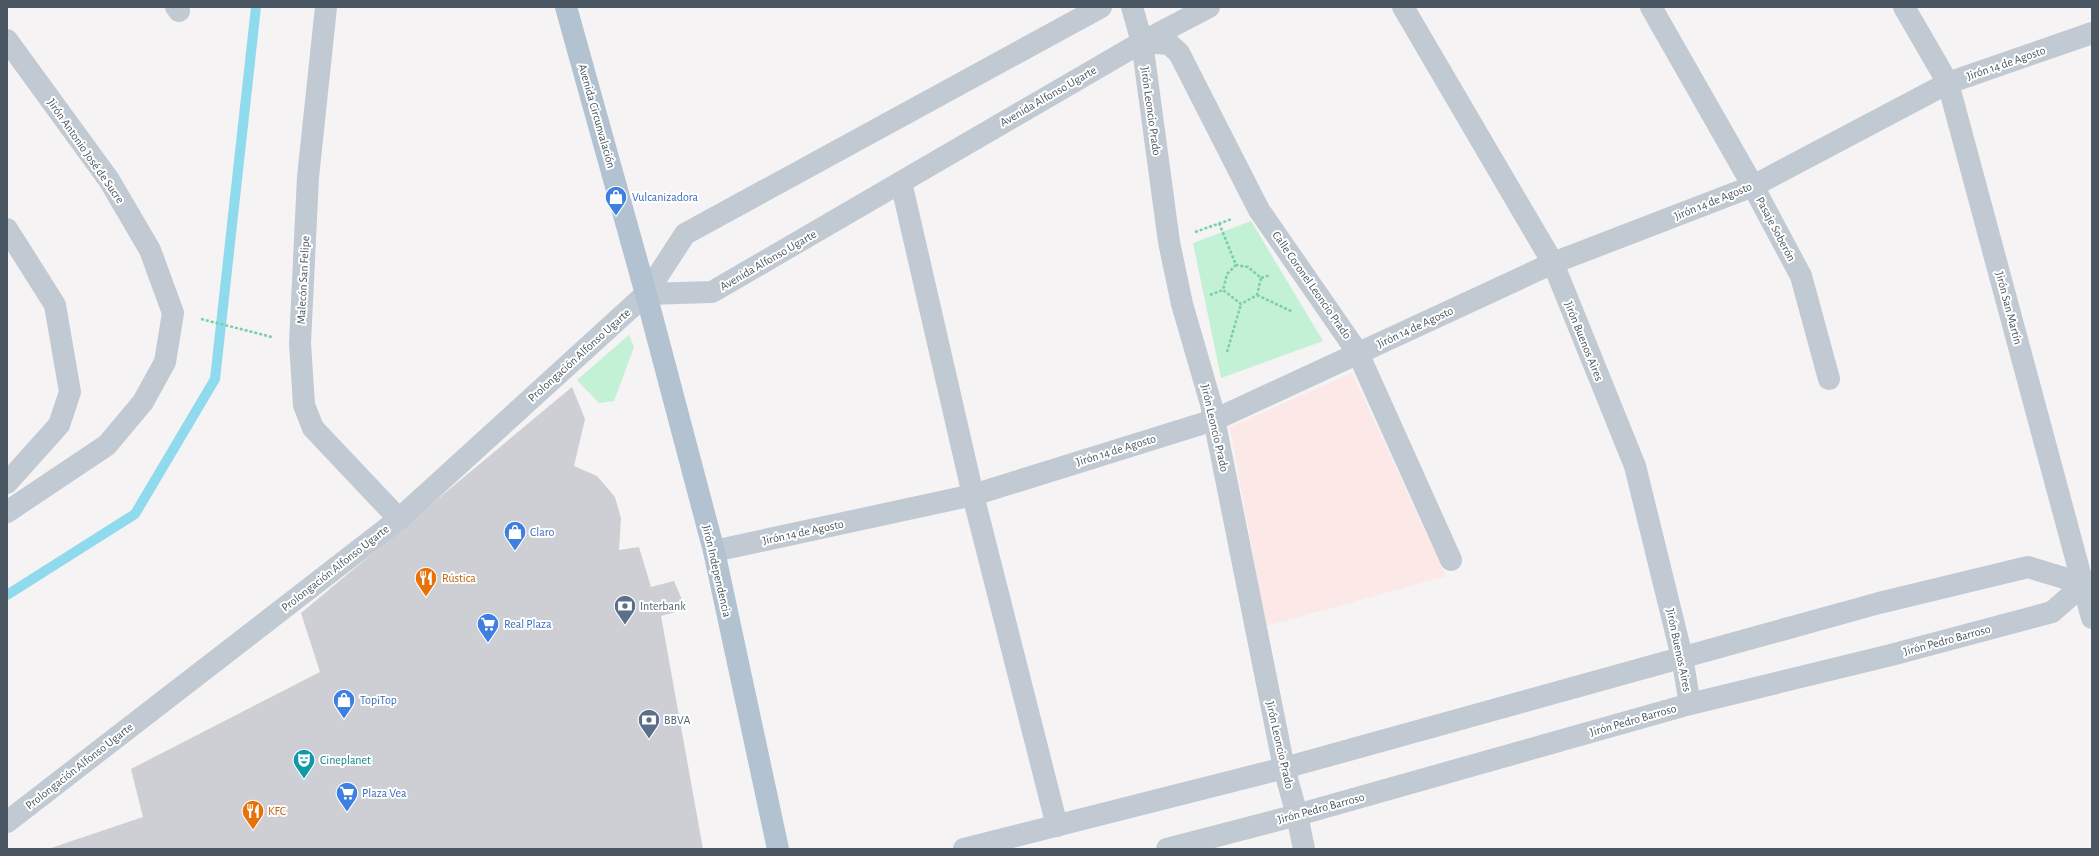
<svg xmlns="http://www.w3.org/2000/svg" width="2099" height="856" font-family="'Alegreya Sans',sans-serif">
<rect width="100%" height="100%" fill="#f5f3f3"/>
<polygon fill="#fce8e6" points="1352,373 1446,576 1266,626 1230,427"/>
<g fill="#c3f1d5">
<polygon points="1251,221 1323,341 1221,378 1193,243"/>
<polygon points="629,335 634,347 614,401 599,403 577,380"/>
</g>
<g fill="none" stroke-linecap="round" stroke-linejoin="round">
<polyline stroke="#90daee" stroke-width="10" points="7,595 135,514 215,379 256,7"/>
</g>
<polygon fill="#cdcfd5" points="572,387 585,419 574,466 597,476 615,497 621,518 619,550 639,547 651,587 674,581 686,609 661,616 703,849 48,849 143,817 131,769 320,672 301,613"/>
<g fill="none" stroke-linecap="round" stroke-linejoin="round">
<g stroke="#7ad0a6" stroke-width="2.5" stroke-dasharray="3 2" stroke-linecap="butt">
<polyline points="1219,223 1236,265 1227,274 1223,290 1241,304 1257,295 1261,278 1248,267 1236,265"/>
<polyline points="1195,232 1232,219"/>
<polyline points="1261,278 1270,275"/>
<polyline points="1210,295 1223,290"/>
<polyline points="1257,295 1293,312"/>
<polyline points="201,319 272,337"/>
<polyline points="1227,352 1241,304"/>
</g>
<g stroke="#c1cad2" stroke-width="22">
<polyline points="176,7 179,11"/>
<polyline points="326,7 308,177 300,343 304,405 313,428 399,519"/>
<polyline points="1132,7 1142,42 1169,242 1182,304 1211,404 1284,768 1297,815 1304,849"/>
<polyline points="1403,7 1553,263 1635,466 1682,657 1690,704"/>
<polyline points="1651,7 1753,186 1801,276 1829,379"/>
<polyline points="1904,7 1948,83 2092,618"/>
<polyline points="7,40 109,180 150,250 173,313 165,362 143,402 107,445 7,512"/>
<polyline points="1142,42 1169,44 1179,53 1259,210 1358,353 1451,560"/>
<polyline points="901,182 973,495 1057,826"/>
<polyline points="7,229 55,305 70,392 59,425 7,483"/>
<polyline points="646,294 712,292 1142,42 1209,7"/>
<polyline points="714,551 973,495 1214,420 1553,263 1753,186 1948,83 2092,33"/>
<polyline points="7,822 399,519 646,294 685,234 1101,7"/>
<polyline points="964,849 1284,768 1879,603 2028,567 2084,584"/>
<polyline points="1167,849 1297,815 1690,704 1891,655 2052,612 2084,584 2092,583"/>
</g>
<polyline stroke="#b3c2d1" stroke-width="22" points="566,7 646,294 714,551 778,849"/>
</g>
<defs>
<g id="shop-pin" transform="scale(1.15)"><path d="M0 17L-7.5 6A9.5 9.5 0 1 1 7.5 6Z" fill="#3f7fe0" stroke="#fff"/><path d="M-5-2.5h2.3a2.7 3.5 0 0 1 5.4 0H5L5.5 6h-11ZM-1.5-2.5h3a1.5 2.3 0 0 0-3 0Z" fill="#fff"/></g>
<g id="restaurant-pin" transform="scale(1.15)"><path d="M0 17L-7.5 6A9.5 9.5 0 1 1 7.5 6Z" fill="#e8710a" stroke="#fff"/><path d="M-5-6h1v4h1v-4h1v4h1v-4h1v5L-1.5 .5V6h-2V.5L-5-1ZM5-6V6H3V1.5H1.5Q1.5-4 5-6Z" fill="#fff"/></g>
<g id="bank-pin" transform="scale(1.15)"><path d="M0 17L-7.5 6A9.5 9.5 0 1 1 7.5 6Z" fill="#5c6f8a" stroke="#fff"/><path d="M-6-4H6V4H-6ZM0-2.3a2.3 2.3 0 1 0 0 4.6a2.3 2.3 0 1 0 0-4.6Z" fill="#fff"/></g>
<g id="supermarket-pin" transform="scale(1.15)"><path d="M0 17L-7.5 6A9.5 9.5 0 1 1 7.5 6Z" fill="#3f7fe0" stroke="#fff"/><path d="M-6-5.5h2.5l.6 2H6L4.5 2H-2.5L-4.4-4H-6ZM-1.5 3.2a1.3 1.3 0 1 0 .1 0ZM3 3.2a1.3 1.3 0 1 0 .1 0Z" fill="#fff"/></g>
<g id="theatre-pin" transform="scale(1.15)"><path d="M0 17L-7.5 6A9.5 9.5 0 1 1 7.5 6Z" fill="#0f9aa8" stroke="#fff"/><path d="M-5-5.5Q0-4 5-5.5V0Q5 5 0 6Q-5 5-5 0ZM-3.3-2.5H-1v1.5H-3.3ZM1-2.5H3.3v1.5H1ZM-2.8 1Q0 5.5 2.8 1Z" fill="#fff"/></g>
</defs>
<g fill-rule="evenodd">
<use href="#shop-pin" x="616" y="197"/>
<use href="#shop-pin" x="515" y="532"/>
<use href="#restaurant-pin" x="426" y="578"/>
<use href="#bank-pin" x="625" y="606"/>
<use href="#supermarket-pin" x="488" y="624"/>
<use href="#shop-pin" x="344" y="700"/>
<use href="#bank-pin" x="649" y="720"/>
<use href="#theatre-pin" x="304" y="760"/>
<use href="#supermarket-pin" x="347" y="793"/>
<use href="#restaurant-pin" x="253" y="811"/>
</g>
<g text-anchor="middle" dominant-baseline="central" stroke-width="4" stroke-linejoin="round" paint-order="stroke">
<g font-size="12" fill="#4a5661" stroke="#fff">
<text transform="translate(2006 63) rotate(-19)">Jirón 14 de Agosto</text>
<text transform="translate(1048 96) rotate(-30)">Avenida Alfonso Ugarte</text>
<text transform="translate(1151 111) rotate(82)">Jirón Leoncio Prado</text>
<text transform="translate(597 116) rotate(74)">Avenida Circunvalación</text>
<text transform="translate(86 151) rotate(55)">Jirón Antonio José de Sucre</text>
<text transform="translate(1713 201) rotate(-22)">Jirón 14 de Agosto</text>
<text transform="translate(1776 229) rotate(62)">Pasaje Soberón</text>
<text transform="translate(768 260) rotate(-30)">Avenida Alfonso Ugarte</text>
<text transform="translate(303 280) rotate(-87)">Malecón San Felipe</text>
<text transform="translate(1312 285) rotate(55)">Calle Coronel Leoncio Prado</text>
<text transform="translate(2009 308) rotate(75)">Jirón San Martín</text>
<text transform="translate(1415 327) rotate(-25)">Jirón 14 de Agosto</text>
<text transform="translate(1584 341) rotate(68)">Jirón Buenos Aires</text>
<text transform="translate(579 355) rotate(-42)">Prolongación Alfonso Ugarte</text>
<text transform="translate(1215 428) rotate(77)">Jirón Leoncio Prado</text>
<text transform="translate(1116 450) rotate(-17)">Jirón 14 de Agosto</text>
<text transform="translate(803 532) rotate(-12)">Jirón 14 de Agosto</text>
<text transform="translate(335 568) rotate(-38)">Prolongación Alfonso Ugarte</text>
<text transform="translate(717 571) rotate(77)">Jirón Independencia</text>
<text transform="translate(1947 640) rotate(-15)">Jirón Pedro Barroso</text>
<text transform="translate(1679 650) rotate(78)">Jirón Buenos Aires</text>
<text transform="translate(1633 720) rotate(-16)">Jirón Pedro Barroso</text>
<text transform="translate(1280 745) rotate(77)">Jirón Leoncio Prado</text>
<text transform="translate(79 766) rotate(-38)">Prolongación Alfonso Ugarte</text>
<text transform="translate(1321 808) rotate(-15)">Jirón Pedro Barroso</text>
</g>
<g font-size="12" fill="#366cbe" stroke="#fff" text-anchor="start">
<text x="632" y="197">Vulcanizadora</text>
<text x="530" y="532">Claro</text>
<text x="504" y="624">Real Plaza</text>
<text x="360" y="700">TopiTop</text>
<text x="362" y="793">Plaza Vea</text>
</g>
<g font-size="12" fill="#c56008" stroke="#fff" text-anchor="start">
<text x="442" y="578">Rústica</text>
<text x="268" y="811">KFC</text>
</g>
<g font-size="12" fill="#4e5e75" stroke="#fff" text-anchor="start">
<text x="640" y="606">Interbank</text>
<text x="664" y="720">BBVA</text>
</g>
<g font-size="12" fill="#0d838f" stroke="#fff" text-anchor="start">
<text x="320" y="760">Cineplanet</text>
</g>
</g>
<rect width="2099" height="856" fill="none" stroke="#4a5661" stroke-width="16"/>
</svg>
